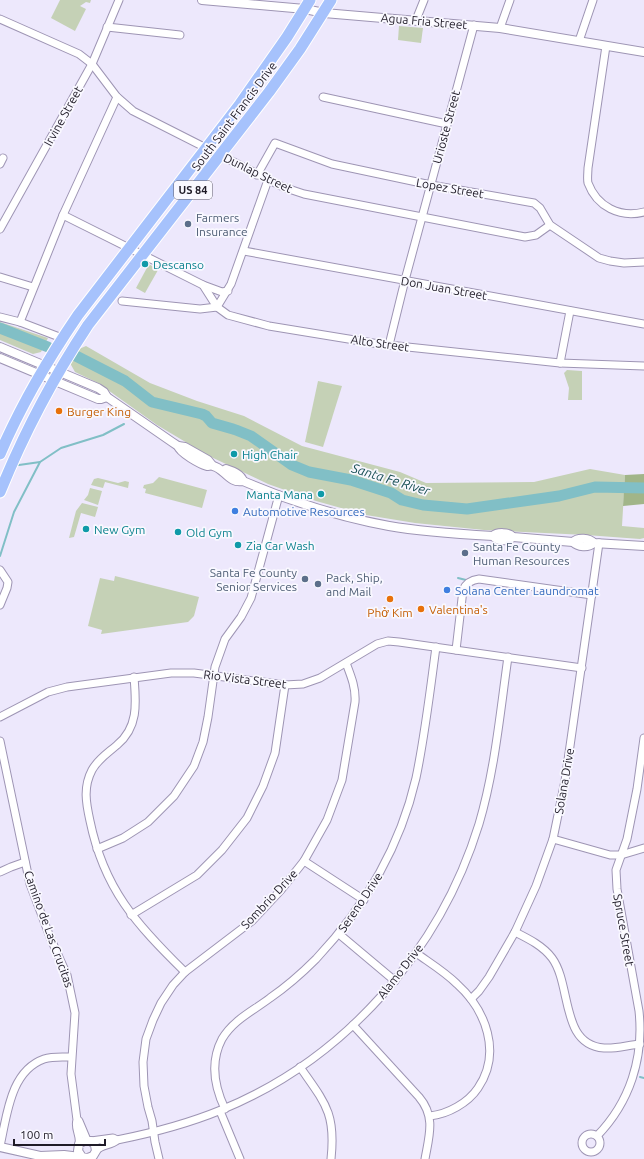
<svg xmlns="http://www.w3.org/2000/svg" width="644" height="1159" font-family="Ubuntu,sans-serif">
<rect width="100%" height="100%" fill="#ede8fc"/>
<g fill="#c5d1b6">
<polygon points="60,0 91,0 90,3 86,2 80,6 86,9 75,31 51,18"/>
<polygon points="399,26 423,28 421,43 398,40"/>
<polygon points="149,264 158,270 145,293 136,288"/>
<polygon points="0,322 48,338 41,352 33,354 0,340"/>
<polygon points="86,346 150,383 197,401 244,416 302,446 400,472 426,483 534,482 590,469 625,475 622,526 644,528 644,538 640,539 586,535 484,530 415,523 366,515 316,501 268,484 209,456 157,425 98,383 75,372 70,363 79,349"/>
<polygon points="567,370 582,371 582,400 568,400 569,388 564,373"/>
<polygon points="318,381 342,386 323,447 305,442"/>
<polygon points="159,477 207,490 202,508 145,493 146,489 143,488 144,485 153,483"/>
<polygon points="98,478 118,483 125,481 129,482 128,488 105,482 103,488 91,485 94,479"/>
<polygon points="90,488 102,491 98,505 84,500 88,495"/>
<polygon points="82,503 98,507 95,517 81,513 74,537 69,538 76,511"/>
<polygon points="115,576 199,597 194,616 188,622 101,634 102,630 88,626 100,578 114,581"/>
</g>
<polygon fill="#a1b589" points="644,474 644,504 623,506 625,475"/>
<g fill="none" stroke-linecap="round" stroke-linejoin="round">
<g stroke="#81bfc6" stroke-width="2">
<polyline points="19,465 40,462"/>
<polyline points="0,556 14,512 40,462 61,448 103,435 124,424"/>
<polyline points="458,578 466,580"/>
<polyline points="640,1077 644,1078"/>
</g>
<g stroke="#81bfc6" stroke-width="11">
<polyline points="0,328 48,347"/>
<polyline points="76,356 125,381 152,402 202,414 206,416 212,423 233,429"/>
<polyline points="236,430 251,436 292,465 309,472 351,480 391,493 402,500 423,505 467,509 559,496 595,487 644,488"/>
</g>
<g stroke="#9e95b4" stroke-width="9">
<g id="minor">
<polyline points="0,19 79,54 92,64 117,97 133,111 283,187 304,194 525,237 536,235 550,225"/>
<polyline points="416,20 424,0"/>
<polyline points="107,27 180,35"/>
<polyline points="500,28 510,0"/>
<polyline points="579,41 593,0"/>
<path d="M606 46 588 168C588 172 587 179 588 183 597 207 620 218 644 212"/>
<polyline points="323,97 447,124"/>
<polyline points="0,164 3,158"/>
<polyline points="257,175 275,143 332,164 431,185 534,203 540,208 550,225 599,258 610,261 624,263 644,262"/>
<polyline points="63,215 203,285 217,307 231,284 268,180"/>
<polyline points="0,229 92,64 119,0"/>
<polyline points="244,251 644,324"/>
<polyline points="0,277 33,287"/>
<polyline points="203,285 222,292 228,291"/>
<polyline points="122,301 200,309 217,307 228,315 269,326 379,344 560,363 644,366"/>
<polyline points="0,317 20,322 62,338"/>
<polyline points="20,322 63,215 117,97"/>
<polyline points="389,345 405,280 474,25"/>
<polyline points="560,363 570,311"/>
<polyline points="0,570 8,582 7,588 0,605"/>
<path d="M456 650 463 590C466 583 471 580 479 579L592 595"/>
<path d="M134 677C136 702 139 727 117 745 108 753 98 759 92 770 83 787 86 803 90 821 104 889 136 924 185 972"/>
<polyline points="0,717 48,692 67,687 171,673 194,673 285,685 303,684 320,678 377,644 388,641 399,642 582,668"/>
<path d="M0 741 30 884 50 937 67 975 75 1013 71 1074 77 1120C74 1128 81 1136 79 1144"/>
<polyline points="553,839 610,855 621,855 644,848"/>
<polyline points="97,849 123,838 148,822 174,796 194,766 203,742 208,717 215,667 225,639 241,617 251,598 279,495"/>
<polyline points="304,861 364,900"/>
<polyline points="0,872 11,867 25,862"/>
<polyline points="131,915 197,875 222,850 247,818 263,786 275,753 285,685"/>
<path d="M515 932C529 939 543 946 552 958 572 985 560 1045 604 1048 616 1049 628 1045 640 1044"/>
<polyline points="339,934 395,981"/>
<path d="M416 953C430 963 445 972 457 984 486 1010 502 1053 478 1088 468 1103 448 1114 430 1116"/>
<polyline points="471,999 479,991 489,977 515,932 536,886 553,839 565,781 599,543"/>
<path d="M353 1025 419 1097C436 1117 429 1136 425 1159"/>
<path d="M300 1067C325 1103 336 1113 331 1159"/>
<path d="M225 1109C214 1086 210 1062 222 1039 233 1020 253 1011 270 998 286 987 302 973 316 959 364 908 400 847 416 778 425 735 430 691 436 647"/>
<polyline points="220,1111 240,1159"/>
<polyline points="79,1121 87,1140"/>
<circle cx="591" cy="1143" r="9"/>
<path d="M597 1136C630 1102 644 1058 639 1011L617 889 616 870 627 839 637 789 644 738"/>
<path d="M91 1141 113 1138 117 1140C152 1133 187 1124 221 1110 344 1060 440 951 479 824 495 770 500 713 508 657"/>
<path d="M0 1146C7 1116 10 1071 44 1059 53 1056 62 1057 71 1057"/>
<path d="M96 1151C101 1144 111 1146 117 1140"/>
<path d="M159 1159 155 1142 152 1121 148 1107 144 1086 143 1062 146 1039 153 1020 161 1003 173 985 185 972 252 921 281 890 304 861 327 820 342 780 355 702C356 688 351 676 346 663"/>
</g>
</g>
<g stroke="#9e95b4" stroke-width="10">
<g id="tertiary">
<polyline points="202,0 305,9 324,13 500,28 644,52"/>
<polyline points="0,347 98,388 104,392 107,397 172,442 178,446 185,447 208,460 212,465"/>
<polyline points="0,358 98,399 101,399 107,397"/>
<path d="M178 446C180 453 200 464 207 466 209 466 211 465 213 466 224 468 229 484 243 481 290 501 339 517 389 526 423 532 458 534 493 536 497 541 508 542 513 537"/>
<path d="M223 471 226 469C232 471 241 474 243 481"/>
<path d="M493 536C497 532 509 532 513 537L573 542C578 547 588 548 594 543"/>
<path d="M573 542C578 537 589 538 594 543L644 546"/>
<polyline points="0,1147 40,1156 64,1155 88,1158 93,1156 96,1151 95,1145 91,1141 84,1141 79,1144 78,1151 82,1157"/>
</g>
</g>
<g stroke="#fff" stroke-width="13">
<g id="trunk">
<path d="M0 454C21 405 48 359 78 315L240 104 287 37 310 0"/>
<path d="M0 492C24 433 53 378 88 325L269 92 300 49 331 0"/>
</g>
</g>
<use href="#minor" stroke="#fff" stroke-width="7"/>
<use href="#tertiary" stroke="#fff" stroke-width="8"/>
<use href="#trunk" stroke="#a6c2fc" stroke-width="11"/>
</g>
<g fill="#5c6f8a" stroke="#f9f8ff" stroke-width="1.5">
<circle cx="188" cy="224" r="4"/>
<circle cx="465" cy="553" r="4"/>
<circle cx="305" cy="579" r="4"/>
<circle cx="318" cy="584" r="4"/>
</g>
<g fill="#0f9aa8" stroke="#f9f8ff" stroke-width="1.5">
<circle cx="145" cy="264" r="4"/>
<circle cx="234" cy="454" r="4"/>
<circle cx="321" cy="494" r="4"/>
<circle cx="86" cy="529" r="4"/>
<circle cx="178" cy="532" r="4"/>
<circle cx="238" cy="545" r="4"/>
</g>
<g fill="#e8710a" stroke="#f9f8ff" stroke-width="1.5">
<circle cx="59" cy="411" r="4"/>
<circle cx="390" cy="599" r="4"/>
<circle cx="421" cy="609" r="4"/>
</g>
<g fill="#3f7fe0" stroke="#f9f8ff" stroke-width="1.5">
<circle cx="235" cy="511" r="4"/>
<circle cx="447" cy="590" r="4"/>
</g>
<g text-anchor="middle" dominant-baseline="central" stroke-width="3.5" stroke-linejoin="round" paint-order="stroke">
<rect fill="#f9f8ff" stroke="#605d68" stroke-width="1" x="174" y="181" width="38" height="18" rx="3"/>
<g font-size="11" font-weight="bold" fill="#1f1b27">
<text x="193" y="190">US 84</text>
</g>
<g font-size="12" fill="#1f1b27" stroke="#f9f8ff">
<text transform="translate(424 21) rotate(5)">Agua Fria Street</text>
<text transform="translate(63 116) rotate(-61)">Irvine Street</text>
<text transform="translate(234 116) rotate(-53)">South Saint Francis Drive</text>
<text transform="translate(446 127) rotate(-75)">Urioste Street</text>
<text transform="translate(258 173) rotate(26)">Dunlap Street</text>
<text transform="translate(450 188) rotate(10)">Lopez Street</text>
<text transform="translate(444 288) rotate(10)">Don Juan Street</text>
<text transform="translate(380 343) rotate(8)">Alto Street</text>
<text transform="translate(245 679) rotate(7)">Rio Vista Street</text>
<text transform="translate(564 781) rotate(-80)">Solana Drive</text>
<text transform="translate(269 899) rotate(-47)">Sombrio Drive</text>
<text transform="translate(360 902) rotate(-56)">Sereno Drive</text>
<text transform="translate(49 929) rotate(70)">Camino de Las Crucitas</text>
<text transform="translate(624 930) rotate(80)">Spruce Street</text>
<text transform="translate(400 971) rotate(-52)">Alamo Drive</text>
</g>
<g font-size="12" fill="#4e5e75" stroke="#f9f8ff" text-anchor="start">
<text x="196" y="217">Farmers<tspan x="196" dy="14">Insurance</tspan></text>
<text x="473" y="546">Santa Fe County<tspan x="473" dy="14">Human Resources</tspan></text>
<text x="297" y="572" text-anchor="end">Santa Fe County<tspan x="297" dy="14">Senior Services</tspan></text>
<text x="326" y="577">Pack, Ship,<tspan x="326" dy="14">and Mail</tspan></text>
</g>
<g font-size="12" fill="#0d838f" stroke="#f9f8ff" text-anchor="start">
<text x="153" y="264">Descanso</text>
<text x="242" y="454">High Chair</text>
<text x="313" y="494" text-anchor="end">Manta Mana</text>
<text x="94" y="529">New Gym</text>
<text x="186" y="532">Old Gym</text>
<text x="246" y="545">Zia Car Wash</text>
</g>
<g font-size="12" fill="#c56008" stroke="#f9f8ff" text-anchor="start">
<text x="67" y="411">Burger King</text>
<text x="429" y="609">Valentina's</text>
<text x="390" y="612" text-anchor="middle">Phở Kim</text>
</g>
<g font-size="12" fill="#366cbe" stroke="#f9f8ff" text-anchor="start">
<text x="243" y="511">Automotive Resources</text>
<text x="455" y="590">Solana Center Laundromat</text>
</g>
<g font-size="13" font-style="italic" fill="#184f54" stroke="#f9f8ff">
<text transform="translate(391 479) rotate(17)">Santa Fe River</text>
</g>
</g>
<path d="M14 1139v6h91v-6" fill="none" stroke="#1f1b27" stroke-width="2"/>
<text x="20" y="1139" font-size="12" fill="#1f1b27" stroke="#f9f8ff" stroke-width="3" paint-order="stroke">100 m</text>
</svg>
